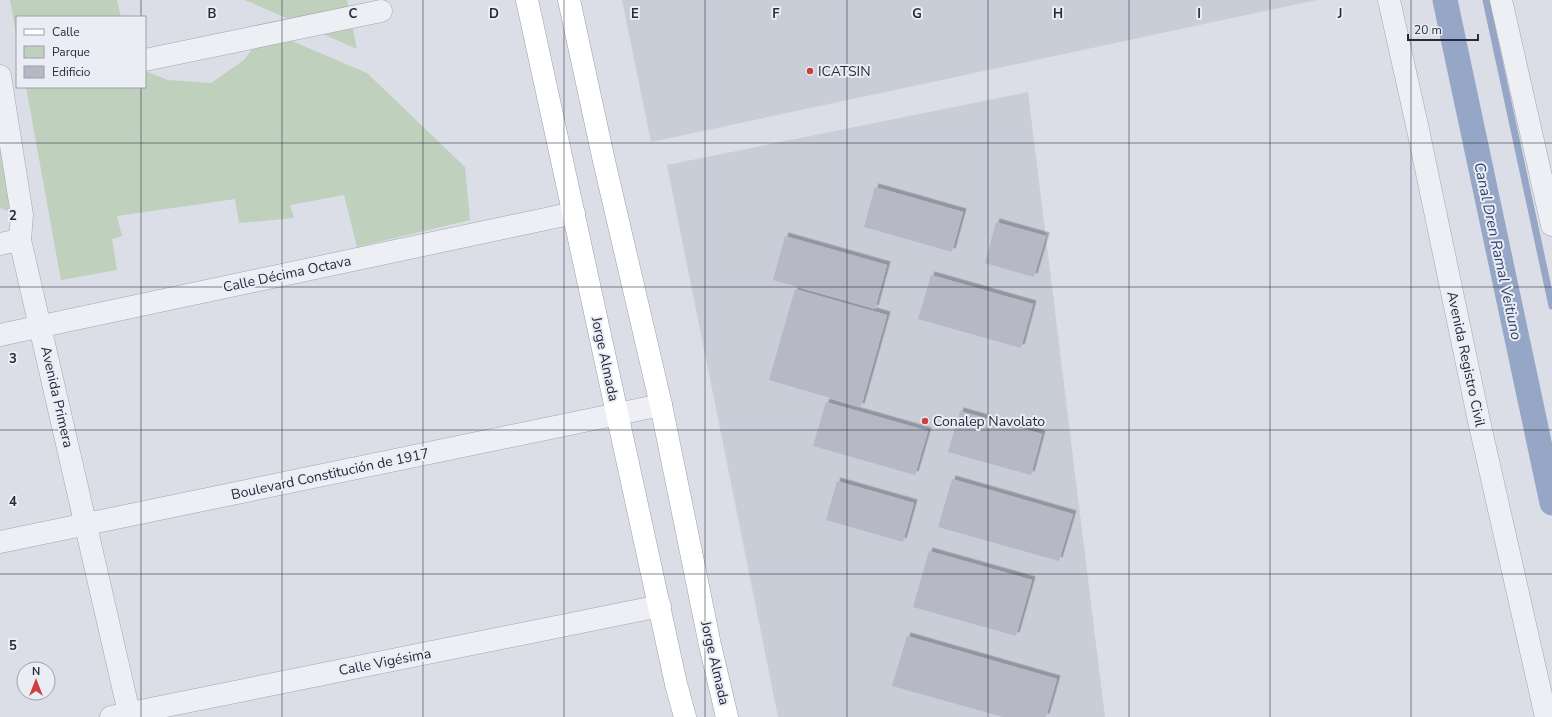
<svg xmlns="http://www.w3.org/2000/svg" width="1552" height="717" font-family="'Nunito Sans',sans-serif">
<defs>
<filter id="shadow"><feDropShadow dx="3.5" dy="-3.5" stdDeviation="0" flood-color="#0004"/></filter>
</defs>
<rect width="100%" height="100%" fill="#dbdee6"/>
<g fill="#c9cdd8">
<polygon points="622,0 1317,0 651,142"/>
<polygon points="1028,92 1105,717 778,717 667,165"/>
</g>
<g fill="#bfd0bd">
<polygon points="10,0 117,0 121,17 17,17 17,39"/>
<polygon points="245,0 347,0 357,49"/>
<polygon points="266,30 367,73 465,167 470,220 357,247 344,195 290,205 294,218 239,223 235,199 117,216 122,236 112,239 117,270 61,280 26,87 145,87 145,71 168,80 211,83 244,60"/>
<polygon points="0,128 13,213 0,208"/>
</g>
<g fill="none" stroke-linecap="round" stroke-linejoin="round">
<polyline stroke="#96a6c6" stroke-width="7" points="1486,0 1552,306"/>
<polyline stroke="#96a6c6" stroke-width="25" points="1445,0 1552,503"/>
</g>
<g fill="#b6b9c5" filter="url(#shadow)">
<polygon points="875,187 963,212 952,252 864,227"/>
<polygon points="996,222 1046,236 1034,277 985,263"/>
<polygon points="785,236 887,265 875,309 773,280"/>
<polygon points="931,275 1033,304 1021,348 918,319"/>
<polygon points="795,289 887,315 861,407 769,380"/>
<polygon points="826,402 928,431 915,475 813,446"/>
<polygon points="960,411 1042,434 1031,475 948,452"/>
<polygon points="952,479 1073,514 1059,561 938,527"/>
<polygon points="837,481 914,503 903,542 826,520"/>
<polygon points="929,551 1032,580 1016,636 913,607"/>
<polygon points="907,636 1057,679 1046,717 1003,717 892,686"/>
</g>
<g fill="none" stroke-linecap="round" stroke-linejoin="round">
<g stroke="#a1a4b0" stroke-width="23">
<g id="minor">
<polyline points="1389,0 1417,125 1479,421 1546,717"/>
<polyline points="1501,0 1552,225"/>
<polyline points="145,60 381,11"/>
<polyline points="0,76 22,215 20,240 130,717"/>
<polyline points="0,244 20,240"/>
<polyline points="0,335 574,213"/>
<polyline points="0,542 661,405"/>
<polyline points="111,717 660,606"/>
</g>
</g>
<g stroke="#9ba0b1" stroke-width="23">
<g id="major">
<polyline points="527,0 676,684 685,717"/>
<polyline points="569,0 604,161 661,405 710,645 727,717"/>
</g>
</g>
<use href="#minor" stroke="#eeeff4" stroke-width="22"/>
<use href="#major" stroke="#fff" stroke-width="22"/>
</g>
<path fill="none" stroke="#262a3c" stroke-width="1" stroke-opacity="0.55" d="M141 0V17M282 0V717M423 0V717M564 0V717M705 0V717M847 0V717M988 0V717M1129 0V717M1270 0V717M1411 0V717M141 87V717M0 143H1552M0 287H1552M0 430H1552M0 574H1552"/>
<g fill="#cc3f3f" stroke="#ebedf4" stroke-width="1.5">
<circle cx="810" cy="71" r="4"/>
<circle cx="925" cy="421" r="4"/>
</g>
<g text-anchor="middle" dominant-baseline="central" stroke-width="4" stroke-linejoin="round" paint-order="stroke">
<g font-size="14" fill="#262a3c" stroke="#ebedf4" text-anchor="start">
<text x="818" y="71">ICATSIN</text>
<text x="933" y="421">Conalep Navolato</text>
</g>
<g font-size="14" fill="#262a3c" stroke="#ebedf4">
<text transform="translate(287 274) rotate(-12)">Calle Décima Octava</text>
<text transform="translate(605 359) rotate(78)">Jorge Almada</text>
<text transform="translate(1466 359) rotate(78)">Avenida Registro Civil</text>
<text transform="translate(57 397) rotate(77)">Avenida Primera</text>
<text transform="translate(330 474) rotate(-12)">Boulevard Constitución de 1917</text>
<text transform="translate(385 662) rotate(-11)">Calle Vigésima</text>
<text transform="translate(715 663) rotate(77)">Jorge Almada</text>
</g>
<g font-size="15" font-style="italic" fill="#30436f" stroke="#ebedf4">
<text transform="translate(1498 251) rotate(78)">Canal Dren Ramal Veitiuno</text>
</g>
</g>
<g font-size="13" text-anchor="middle" font-weight="bold" fill="#262a3c" stroke="#ebedf4" stroke-width="4" stroke-linejoin="round" paint-order="stroke">
<text x="212" y="18">B</text>
<text x="353" y="18">C</text>
<text x="494" y="18">D</text>
<text x="635" y="18">E</text>
<text x="776" y="18">F</text>
<text x="917" y="18">G</text>
<text x="1058" y="18">H</text>
<text x="1199" y="18">I</text>
<text x="1340" y="18">J</text>
<text x="13" y="220">2</text>
<text x="13" y="363">3</text>
<text x="13" y="506">4</text>
<text x="13" y="650">5</text>
</g>
<rect x="16" y="16" width="130" height="72" fill="#ebedf4" stroke="#9c9faa"/>
<rect x="24" y="29" width="20" height="6" fill="#ffffff" stroke="#9c9faa"/>
<text x="52" y="36" font-size="12" fill="#262a3c">Calle</text>
<rect x="24" y="46" width="20" height="12" fill="#bfd0bd" stroke="#9c9faa"/>
<text x="52" y="56" font-size="12" fill="#262a3c">Parque</text>
<rect x="24" y="66" width="20" height="12" fill="#b6b9c5" stroke="#9c9faa"/>
<text x="52" y="76" font-size="12" fill="#262a3c">Edificio</text>
<g transform="translate(36 681)"><circle r="19" fill="#ebedf4" stroke="#9c9faa"/>
<path d="M0-3L7 15L0 10L-7 15Z" fill="#cc3f3f"/>
<text y="-6" font-size="11" font-weight="bold" text-anchor="middle" fill="#262a3c">N</text>
</g>
<path d="M1408 34v6h70v-6" fill="none" stroke="#262a3c" stroke-width="2"/>
<text x="1414" y="34" font-size="12" fill="#262a3c" stroke="#ebedf4" stroke-width="3" paint-order="stroke">20 m</text>
</svg>
